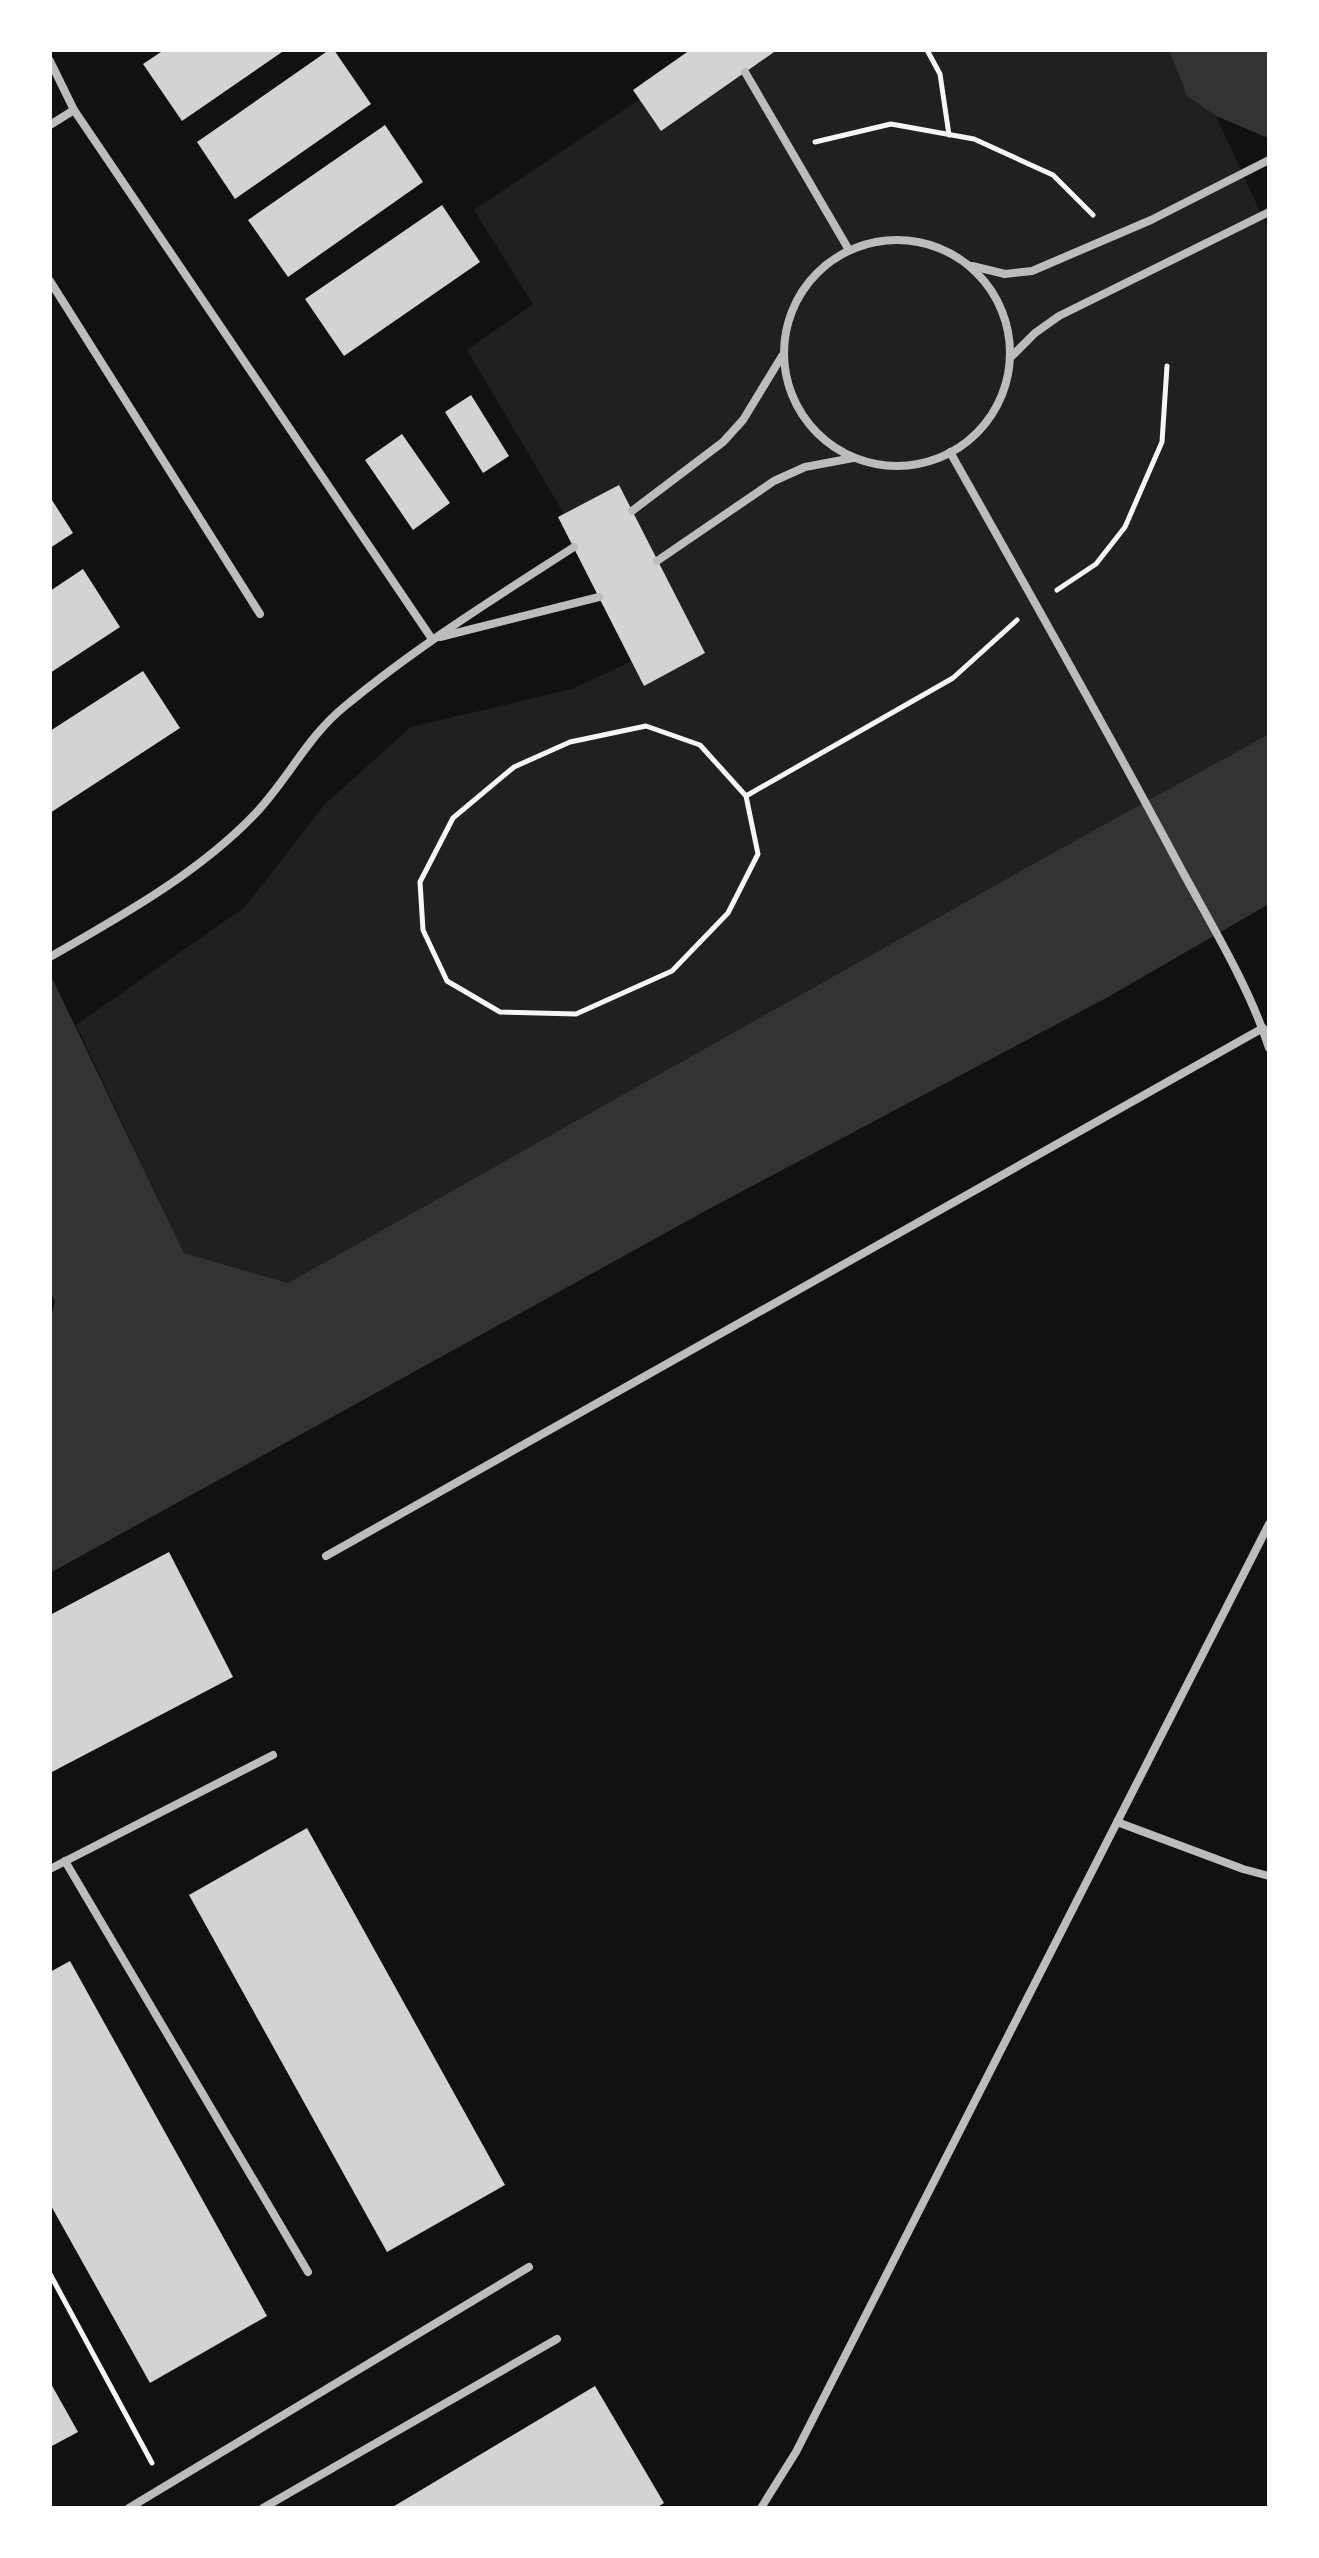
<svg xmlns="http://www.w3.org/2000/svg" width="1319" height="2558" font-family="'Alegreya Sans',sans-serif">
<rect width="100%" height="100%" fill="#111"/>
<polygon fill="#202020" points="714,50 1169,50 1187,96 1216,116 1269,231 1269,734 1058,850 288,1283 184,1253 76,1025 245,907 325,804 411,727 572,689 647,654 467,350 533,304 474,210"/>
<g fill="#333">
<polygon points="1169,50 1269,50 1269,136 1266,137 1216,116 1187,96"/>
<polygon points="1269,734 1269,904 1108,997 707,1210 50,1573 50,1321 55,1301 50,1291 50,974 184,1253 288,1283 1058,850"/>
</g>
<g fill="#d3d3d3">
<polygon points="164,50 285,50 182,121 143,64"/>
<polygon points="329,50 334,50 371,104 235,199 197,142"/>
<polygon points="690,50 777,50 661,131 633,90"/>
<polygon points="385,125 423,182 288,277 248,220"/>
<polygon points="442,205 480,262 344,356 305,299"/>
<polygon points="471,395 509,456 483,473 445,412"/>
<polygon points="402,434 450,503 413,530 365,460"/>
<polygon points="619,485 705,653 644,686 558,517"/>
<polygon points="50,497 73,533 50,548"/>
<polygon points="83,569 120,627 50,673 50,591"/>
<polygon points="143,671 180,728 50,813 50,731"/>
<polygon points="169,1552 233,1677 50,1773 50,1615"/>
<polygon points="307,1828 505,2185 387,2252 189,1895"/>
<polygon points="70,1961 267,2316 150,2383 50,2204 50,1972"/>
<polygon points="50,2382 78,2432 50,2447"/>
<polygon points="595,2386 664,2503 656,2508 391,2508"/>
</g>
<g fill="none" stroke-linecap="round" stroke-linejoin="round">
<g stroke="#f5f5f5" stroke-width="5">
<polyline points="927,50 940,74 949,135"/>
<polyline points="815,142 891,124 974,139 1053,175 1093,215"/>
<polyline points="1057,590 1096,564 1125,527 1162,442 1167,366"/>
<polyline points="746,796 700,745 646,726 570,742 514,767 453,818 420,882 423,930 447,981 500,1012 576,1014 672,971 728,913 758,854 746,796 953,678 1017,620"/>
<polyline points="50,2274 152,2463"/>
</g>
<g stroke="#bcbcbc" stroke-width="8">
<polyline points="50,61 74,110 432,639"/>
<polyline points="745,72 849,250"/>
<polyline points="50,125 74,110"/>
<circle cx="897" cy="353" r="113"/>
<polyline points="972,266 1005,274 1032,271 1151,220 1269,160"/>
<polyline points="50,281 260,614"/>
<polyline points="1010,358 1035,333 1059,316 1269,212"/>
<path d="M950 452C1025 585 1100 717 1172 852 1205 915 1247 980 1269 1048"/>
<polyline points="632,511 723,442 743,420 782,356"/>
<polyline points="657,561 774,481 805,467 853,458"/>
<polyline points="440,637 599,597"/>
<path d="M50 957C121 916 197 874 254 815 287 781 307 737 344 707 416 647 495 598 574 547"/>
<polyline points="326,1556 1263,1028"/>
<polyline points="1117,1822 1243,1869 1269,1876"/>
<polyline points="65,1861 308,2272"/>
<polyline points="50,1869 273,1755"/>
<polyline points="129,2508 529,2267"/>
<polyline points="263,2508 557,2339"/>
<polyline points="761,2508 796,2452 1269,1524"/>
</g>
</g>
<rect width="1319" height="2558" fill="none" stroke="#ffffff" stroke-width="104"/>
</svg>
